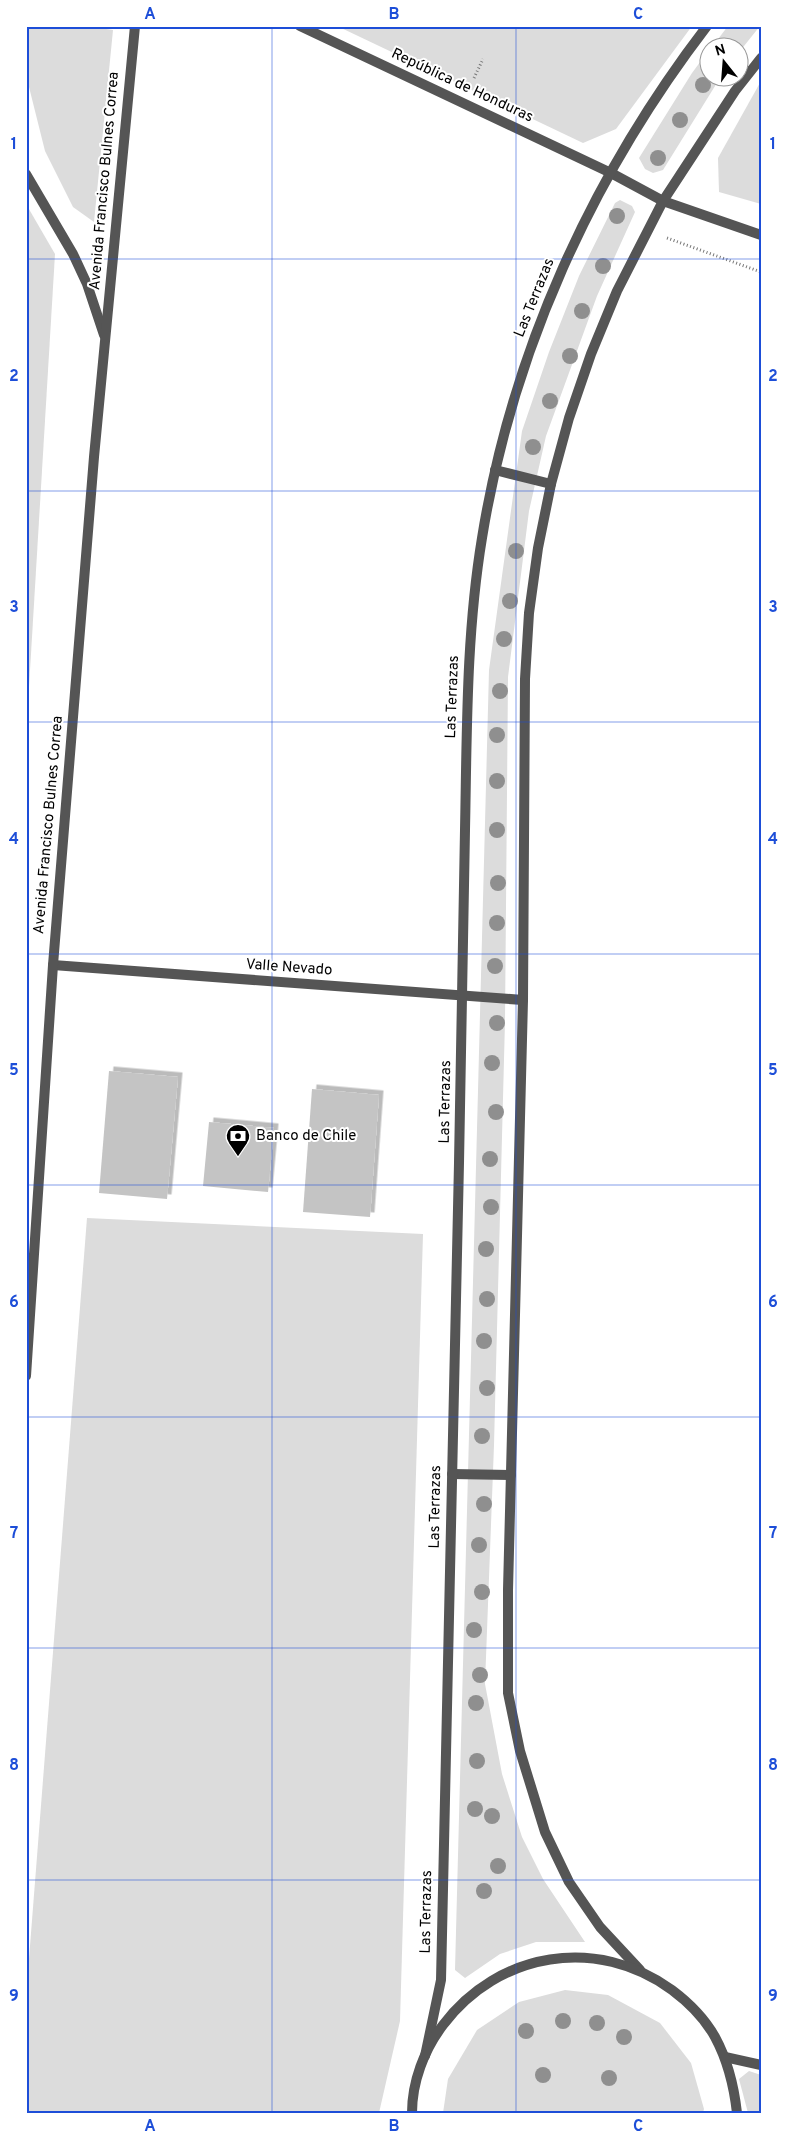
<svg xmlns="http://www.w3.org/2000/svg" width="787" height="2139" font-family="Overpass,sans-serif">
<defs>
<filter id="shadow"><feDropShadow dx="4.5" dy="-4.5" stdDeviation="0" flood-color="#0004"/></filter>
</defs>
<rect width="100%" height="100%" fill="#fff"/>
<g fill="#dcdcdc">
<polygon points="26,26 86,26 113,30 94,222 73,207 45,151 26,75"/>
<polygon points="337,26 692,26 616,129 583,143"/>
<polygon points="728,26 760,26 740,51 740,48 712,47"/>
<polygon points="709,50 710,78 720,78 663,170 653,173 645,169 639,158 692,73"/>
<polygon points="761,81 761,204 719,192 718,158"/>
<polygon points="620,200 632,206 635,212 597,296 546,436 529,511 508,677 505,1021 494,1445 485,1684 502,1774 522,1837 543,1879 585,1942 536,1942 500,1954 465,1978 455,1970 489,670 522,431 549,352 579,276 615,203"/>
<polygon points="26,204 55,254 26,737"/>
<polygon points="87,1218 423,1234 400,2021 379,2113 26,2113 26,1997"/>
<polygon points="565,1990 608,1995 660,2023 691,2063 704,2109 703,2113 443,2113 448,2079 477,2030 519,2002"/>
<polygon points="749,2071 761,2075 761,2113 748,2113 739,2079"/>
</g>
<g fill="#c4c4c4" filter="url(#shadow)">
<polygon points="109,1071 178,1077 167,1199 99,1193"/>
<polygon points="312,1089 379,1095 370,1217 303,1212"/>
<polygon points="209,1122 274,1128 268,1192 203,1186"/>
</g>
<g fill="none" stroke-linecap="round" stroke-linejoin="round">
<g stroke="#777" stroke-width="3" stroke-dasharray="1 2.5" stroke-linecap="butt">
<polyline points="474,78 483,59"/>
<polyline points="667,238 761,272"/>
</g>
<g stroke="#555" stroke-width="10">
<polyline points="300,26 611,173 663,201 761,235"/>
<polyline points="53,965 523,1000"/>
</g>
<g stroke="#555" stroke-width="10">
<polyline points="26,174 73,254 87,284 104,335"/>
<polyline points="495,470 551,484"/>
<polyline points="26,1376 53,965 94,457 135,26"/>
<polyline points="452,1474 511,1475"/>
<polyline points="640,1970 600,1927 569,1882 545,1832 520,1751 508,1693 508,1590 523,1000 525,679 529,613 538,548 551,484 569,418 591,354 617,291 663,201 735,91 761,58"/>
<path d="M425 2056 441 1980C446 1707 453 1435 459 1163 462 1052 464 941 465 830 467 732 466 635 482 538 512 352 592 176 707 26"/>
<polyline points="725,2057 761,2065"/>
<path d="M412 2113C412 2082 424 2050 443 2025 498 1952 597 1935 672 1990 688 2002 705 2019 715 2037 728 2061 734 2086 737 2113"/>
</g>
</g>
<g fill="#8f8f8f">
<circle cx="703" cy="85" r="8"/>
<circle cx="680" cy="120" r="8"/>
<circle cx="658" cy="158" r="8"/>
<circle cx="617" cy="216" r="8"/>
<circle cx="603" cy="266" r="8"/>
<circle cx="582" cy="311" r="8"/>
<circle cx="570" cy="356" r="8"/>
<circle cx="550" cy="401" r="8"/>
<circle cx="533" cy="447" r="8"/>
<circle cx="516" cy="551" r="8"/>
<circle cx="510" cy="601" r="8"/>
<circle cx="504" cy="639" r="8"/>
<circle cx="500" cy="691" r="8"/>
<circle cx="497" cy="735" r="8"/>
<circle cx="497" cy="781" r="8"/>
<circle cx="497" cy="830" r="8"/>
<circle cx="498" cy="883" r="8"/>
<circle cx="497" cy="923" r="8"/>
<circle cx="495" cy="966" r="8"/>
<circle cx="497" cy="1023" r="8"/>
<circle cx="492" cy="1063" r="8"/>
<circle cx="496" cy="1112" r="8"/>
<circle cx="490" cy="1159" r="8"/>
<circle cx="491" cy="1207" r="8"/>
<circle cx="486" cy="1249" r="8"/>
<circle cx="487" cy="1299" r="8"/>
<circle cx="484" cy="1341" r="8"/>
<circle cx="487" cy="1388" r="8"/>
<circle cx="482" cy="1436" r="8"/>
<circle cx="484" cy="1504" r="8"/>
<circle cx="479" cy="1545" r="8"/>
<circle cx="482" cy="1592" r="8"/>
<circle cx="474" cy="1630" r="8"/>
<circle cx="480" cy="1675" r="8"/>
<circle cx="476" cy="1703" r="8"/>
<circle cx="477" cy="1761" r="8"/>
<circle cx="475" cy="1809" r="8"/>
<circle cx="492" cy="1816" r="8"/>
<circle cx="498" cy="1866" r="8"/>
<circle cx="484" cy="1891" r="8"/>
<circle cx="563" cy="2021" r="8"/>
<circle cx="597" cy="2023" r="8"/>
<circle cx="526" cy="2031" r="8"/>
<circle cx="624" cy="2037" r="8"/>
<circle cx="543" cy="2075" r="8"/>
<circle cx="609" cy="2078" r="8"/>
</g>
<path fill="none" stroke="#1d4ed8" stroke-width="1" stroke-opacity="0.55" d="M272 26V2113M516 26V2113M26 259H761M26 491H761M26 722H761M26 954H761M26 1185H761M26 1417H761M26 1648H761M26 1880H761"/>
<defs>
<g id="bank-pin" transform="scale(1.25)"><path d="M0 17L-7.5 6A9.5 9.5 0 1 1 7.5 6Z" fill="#000" stroke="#fff"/><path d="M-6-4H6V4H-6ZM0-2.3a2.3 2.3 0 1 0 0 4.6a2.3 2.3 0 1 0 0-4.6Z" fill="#fff"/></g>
</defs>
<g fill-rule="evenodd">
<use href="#bank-pin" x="238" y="1136"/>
</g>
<g text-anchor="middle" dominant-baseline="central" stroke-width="4" stroke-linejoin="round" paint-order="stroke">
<g font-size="15" fill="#000" stroke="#fff">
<text transform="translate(462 86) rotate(25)">República de Honduras</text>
<text transform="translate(105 181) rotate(-85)">Avenida Francisco Bulnes Correa</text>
<text transform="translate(535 298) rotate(-68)">Las Terrazas</text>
<text transform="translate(453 697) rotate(-88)">Las Terrazas</text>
<text transform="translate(49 825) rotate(-85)">Avenida Francisco Bulnes Correa</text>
<text transform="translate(289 968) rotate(4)">Valle Nevado</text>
<text transform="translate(446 1102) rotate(-89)">Las Terrazas</text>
<text transform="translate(436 1507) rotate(-89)">Las Terrazas</text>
<text transform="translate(427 1912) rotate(-89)">Las Terrazas</text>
</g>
<g font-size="15" fill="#000" stroke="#fff" text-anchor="start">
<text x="256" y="1136">Banco de Chile</text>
</g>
</g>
<rect width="787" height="2139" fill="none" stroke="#ffffff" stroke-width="55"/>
<g transform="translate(724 62) rotate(343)"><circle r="24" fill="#ffffff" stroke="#999999"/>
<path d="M0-4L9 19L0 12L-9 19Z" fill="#000000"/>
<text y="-8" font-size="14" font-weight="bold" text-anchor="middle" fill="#000000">N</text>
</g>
<rect x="28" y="28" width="732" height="2084" fill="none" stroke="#1d4ed8" stroke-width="2"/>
<g font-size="16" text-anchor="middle" font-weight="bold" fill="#1d4ed8">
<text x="150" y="19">A</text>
<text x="394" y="19">B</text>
<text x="638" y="19">C</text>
<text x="14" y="149">1</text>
<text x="773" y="149">1</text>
<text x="14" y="381">2</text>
<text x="773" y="381">2</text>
<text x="14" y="612">3</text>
<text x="773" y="612">3</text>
<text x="14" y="844">4</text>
<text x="773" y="844">4</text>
<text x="14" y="1075">5</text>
<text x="773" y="1075">5</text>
<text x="14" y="1307">6</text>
<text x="773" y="1307">6</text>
<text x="14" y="1538">7</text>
<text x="773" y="1538">7</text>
<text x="14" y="1770">8</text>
<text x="773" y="1770">8</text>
<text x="14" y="2001">9</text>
<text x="773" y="2001">9</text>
<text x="150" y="2131">A</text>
<text x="394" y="2131">B</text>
<text x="638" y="2131">C</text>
</g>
</svg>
